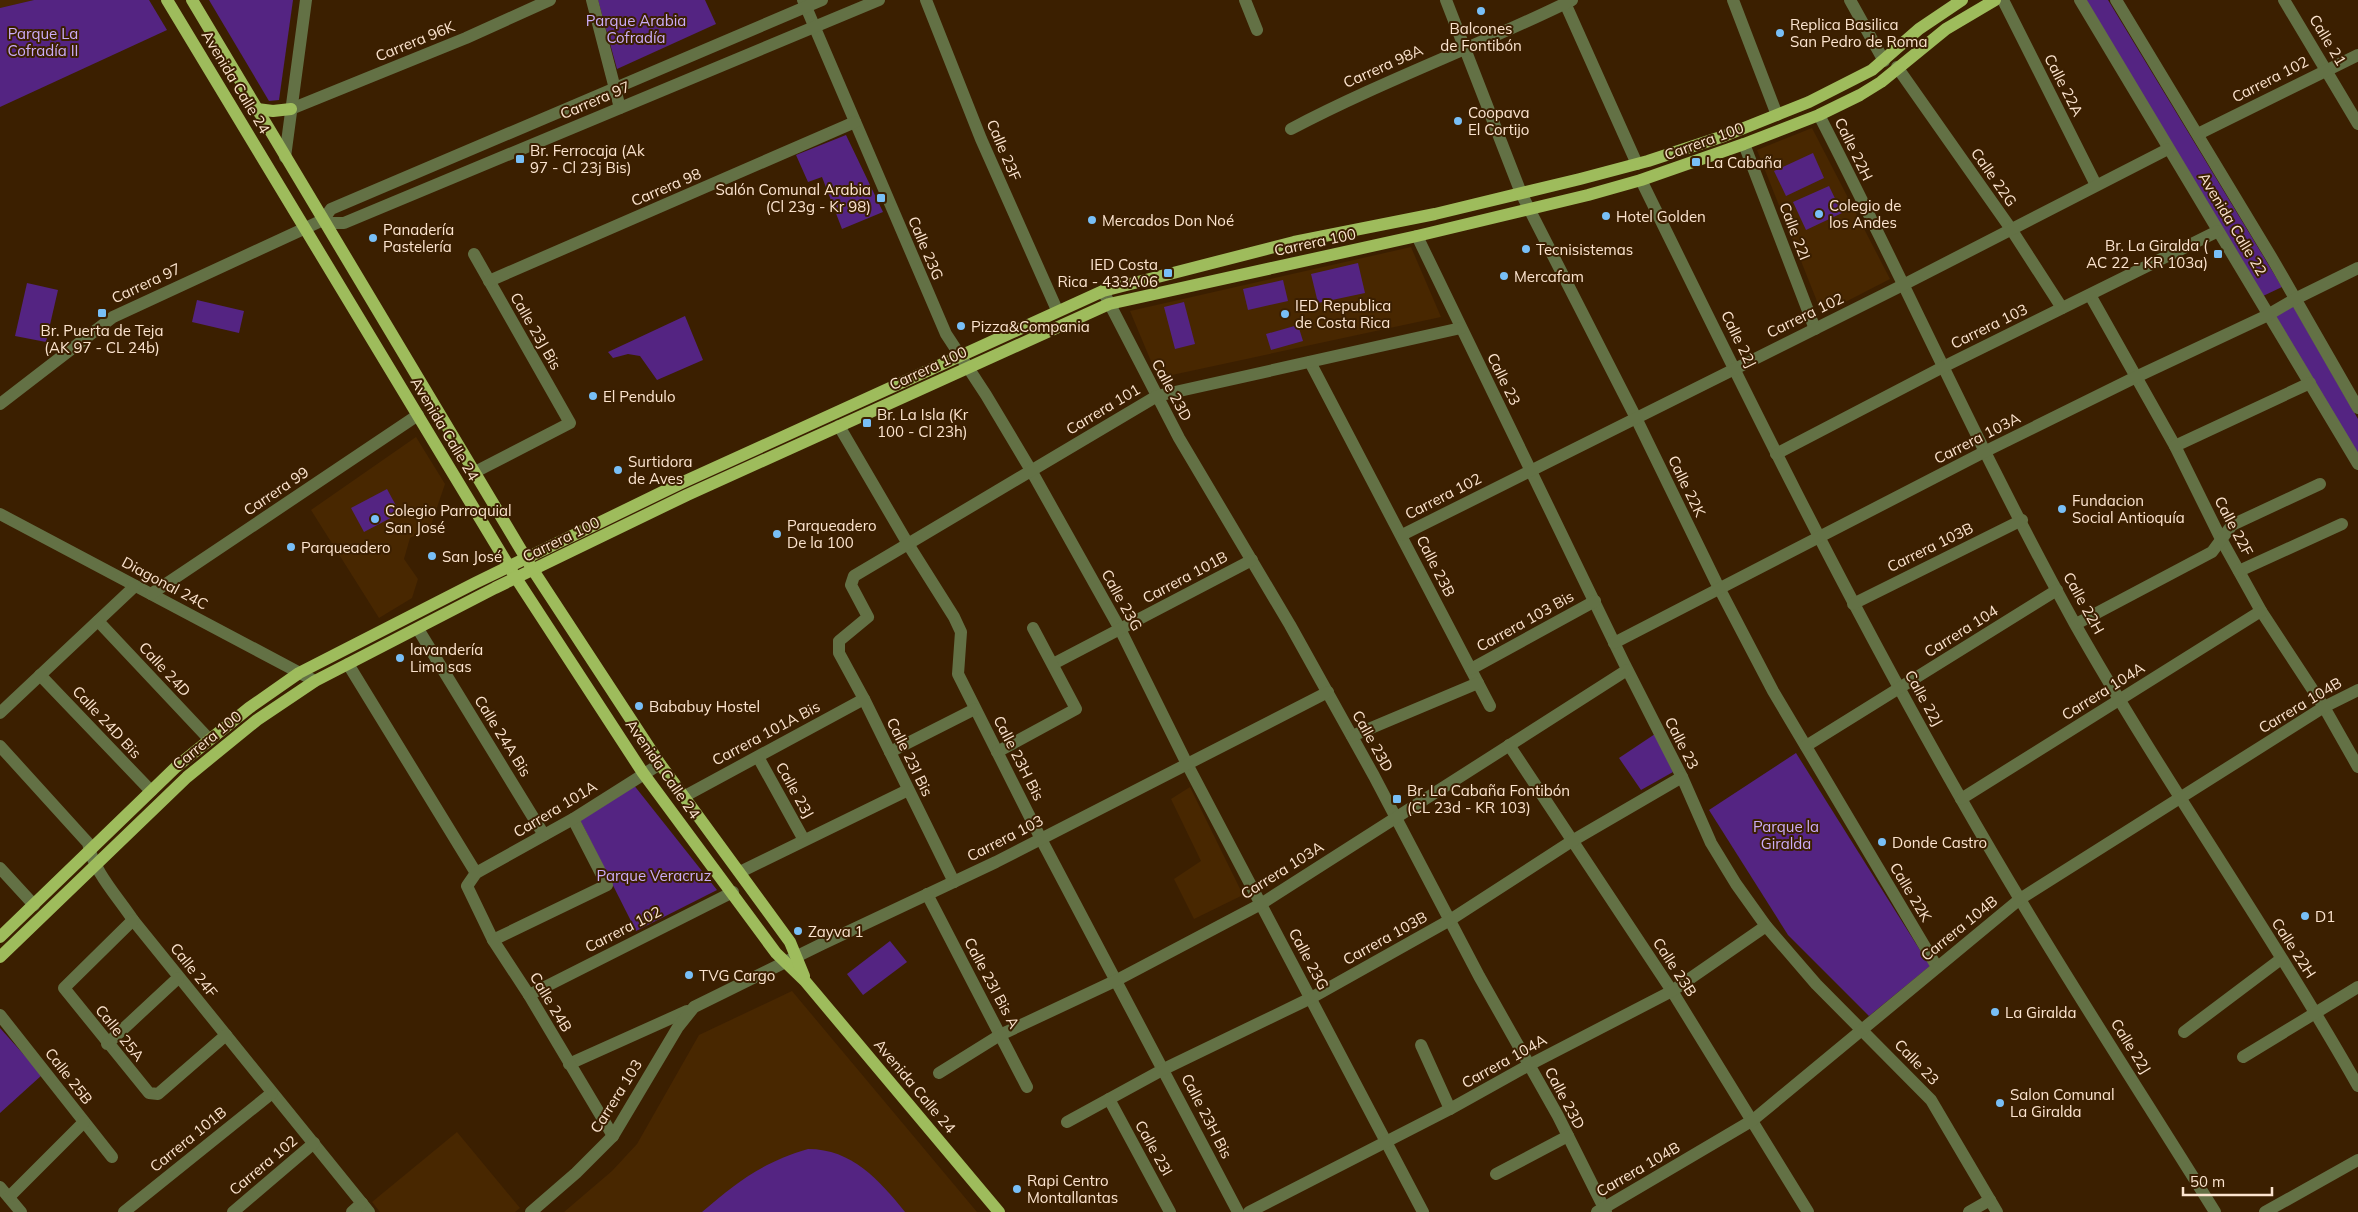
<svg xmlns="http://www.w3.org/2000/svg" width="2358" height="1212" font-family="Mulish,sans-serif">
<rect width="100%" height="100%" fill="#3b1f00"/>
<g fill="#482700">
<polygon points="0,0 34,0 0,8"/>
<polygon points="1812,128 1890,279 1822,314 1757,150"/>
<polygon points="1411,247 1441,317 1158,378 1130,311"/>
<polygon points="416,437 445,484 430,528 410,538 404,559 418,579 412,598 379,618 311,510"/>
<polygon points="1190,787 1243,895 1194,919 1174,879 1201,861 1171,799"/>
<polygon points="792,991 977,1212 564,1212 612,1171 637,1144 699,1035"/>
<polygon points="457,1132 520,1208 515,1212 380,1212 372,1202"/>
</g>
<g fill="#542482">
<polygon points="34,0 149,0 167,30 0,107 0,8"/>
<polygon points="209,0 293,0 279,100 269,101"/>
<polygon points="598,0 705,0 716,24 617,69"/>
<polygon points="2085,0 2108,0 2282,287 2263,296"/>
<polygon points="846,135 883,212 842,229 822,177 808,182 796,155"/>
<polygon points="1813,153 1824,178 1786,196 1774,171"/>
<polygon points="1829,186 1842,213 1806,230 1793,202"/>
<polygon points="1358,263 1365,293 1318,303 1311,274"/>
<polygon points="1283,280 1288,301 1248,310 1243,289"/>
<polygon points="27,283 58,290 46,342 15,336"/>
<polygon points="197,300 244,311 239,333 192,322"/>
<polygon points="1184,302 1195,344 1175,349 1164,307"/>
<polygon points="2293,306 2358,419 2358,454 2275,315"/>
<polygon points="685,316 703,360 657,380 640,356 628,354 613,358 608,352"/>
<polygon points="1298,325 1303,341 1271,350 1266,334"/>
<polygon points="387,489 400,513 364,532 351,508"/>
<polygon points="1655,734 1673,772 1641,790 1619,758"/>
<polygon points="1796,753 1930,966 1869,1016 1788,935 1709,810"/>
<polygon points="633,784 717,890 636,931 580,820"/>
<polygon points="890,941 907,962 863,995 847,974"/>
<polygon points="0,1028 42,1075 0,1113"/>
<path d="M808 1149C852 1149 879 1180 905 1212H702C737 1182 763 1162 808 1149Z"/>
</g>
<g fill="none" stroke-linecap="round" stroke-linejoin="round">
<g stroke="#637145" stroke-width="12">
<polyline points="592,0 620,108"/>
<polyline points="803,0 946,334 986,395 1032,472 1120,629 1187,764 1423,1212"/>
<polyline points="926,0 981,139 1057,310"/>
<polyline points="1245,0 1257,30"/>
<polyline points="1446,0 1521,193 1636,418 1716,582 1773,691 1937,967"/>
<polyline points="1733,0 1777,115"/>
<polyline points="1850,0 1884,61"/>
<polyline points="2003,0 2096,185"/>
<polyline points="2080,0 2358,464"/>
<polyline points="2116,0 2273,260 2358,408"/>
<polyline points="2284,0 2358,124"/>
<polyline points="1565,3 1637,164"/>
<polyline points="1897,67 2011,229 2062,308"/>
<polyline points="291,109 466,38 550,0"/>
<path d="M1819 115C1906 284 1983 458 2075 624 2164 781 2269 929 2358 1086"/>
<path d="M1291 129C1382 81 1479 46 1572 0"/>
<polyline points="2198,134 2358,55"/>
<polyline points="1744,144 1815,329"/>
<polyline points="285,157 306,0"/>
<path d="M1641 180C1743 388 1845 596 1960 797 2040 938 2129 1074 2215 1212"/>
<polyline points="323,220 332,223 344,223 879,0"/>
<polyline points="1417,236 1624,663 1682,777 1711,843 1736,884 1766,926 1816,984 1931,1100 1997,1212"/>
<polyline points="474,254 570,423 475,472"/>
<polyline points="489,281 855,122"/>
<polyline points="1103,291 1179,438 1290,625 1374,776 1479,976 1558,1116 1606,1212"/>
<polyline points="2090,295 2175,446 2221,539 2261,611 2324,707 2358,767"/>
<polyline points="1310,362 1490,706"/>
<polyline points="0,404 113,317 323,220 331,209 822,0"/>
<polyline points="839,426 908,544 954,617 961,632 958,674 1041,839 1238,1212"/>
<polyline points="2175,446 2310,383"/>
<polyline points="1776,454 1943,367 2218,231"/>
<polyline points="0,514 315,681"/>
<polyline points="1402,535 1903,285 2168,149"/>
<polyline points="2239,571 2342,524"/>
<polyline points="151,594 418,415"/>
<polyline points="1853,604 2022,520"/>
<polyline points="98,621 209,739"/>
<polyline points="2076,624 2212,552 2232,525 2320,484"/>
<polyline points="418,629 544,835"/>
<polyline points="1614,643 1986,451 2136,377 2266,316 2295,299 2358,268"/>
<polyline points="348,664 476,873"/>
<polyline points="1053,664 1252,560"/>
<polyline points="1471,669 1595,601"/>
<polyline points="40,675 151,791"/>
<polyline points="0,713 135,586"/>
<polyline points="1352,736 1478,683"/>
<polyline points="1509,745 1672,991 1808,1212"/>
<path d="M0 746 88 843C93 871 118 897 133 920L369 1212"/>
<polyline points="1806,746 2057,590"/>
<polyline points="890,752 975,709"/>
<polyline points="997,752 1076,709 1033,628"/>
<polyline points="758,757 804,840"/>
<polyline points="685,796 864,699"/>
<polyline points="1961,799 2261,611"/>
<polyline points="0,868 34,905"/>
<polyline points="740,872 908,790"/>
<polyline points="954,882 864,699 839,653 839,641 868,617 851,585 854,576 1157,396 1461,328"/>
<polyline points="927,894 1027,1087"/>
<polyline points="133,920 64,988 149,1093 158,1094 226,1035"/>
<polyline points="493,940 607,885 573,819"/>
<polyline points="529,995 733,892"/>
<polyline points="0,1015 112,1157"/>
<polyline points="2184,1032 2281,959"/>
<polyline points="107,1044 178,978"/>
<polyline points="1421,1045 1450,1109"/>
<polyline points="2243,1057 2358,987"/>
<polyline points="569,1064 687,1011"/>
<polyline points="939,1073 1000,1035 1117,980 1261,904 1627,670"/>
<polyline points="1109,1099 1170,1212"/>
<polyline points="1067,1122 1164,1069 1311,998 1450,920 1572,841 1682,777"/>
<polyline points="613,1136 529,995 493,940 467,886 476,873 573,819 660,764"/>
<polyline points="1496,1174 1568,1136"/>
<polyline points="0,1187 21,1212"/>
<polyline points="9,1197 84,1122"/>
<polyline points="124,1212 272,1093"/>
<polyline points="233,1212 314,1143"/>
<polyline points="352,1212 362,1203"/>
<polyline points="531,1212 576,1173 613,1136 678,1027 694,1007 822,944 996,862 1328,692"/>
<polyline points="1249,1212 1450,1109 1529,1065 1672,991 1766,926"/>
<polyline points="1597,1212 1753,1120 2020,899 2324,707 2358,690"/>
<polyline points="1969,1212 1990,1200"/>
<polyline points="2265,1212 2358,1160"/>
</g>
<g stroke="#9ebc5c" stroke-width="12">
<polyline points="167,0 516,578 643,773 776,953 805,981 999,1212"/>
<polyline points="192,0 533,570 660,764 790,942 804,976"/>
<polyline points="257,109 273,111 291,109"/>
<polyline points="0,937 176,767 249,708 299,673 475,583 679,484 1103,291 1294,242 1435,214 1580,179 1648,161 1724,136 1809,102 1872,70 1919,29 1962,0"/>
<polyline points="0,957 187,777 257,720 315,681 495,588 687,495 1109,304 1417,236 1588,195 1641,180 1744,144 1819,115 1860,95 1881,82 1946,29 1995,0"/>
</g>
</g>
<g fill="#78bff7" stroke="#3b1f00" stroke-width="2">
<circle cx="1481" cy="11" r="5"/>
<circle cx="1780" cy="33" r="5"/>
<circle cx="1458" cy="121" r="5"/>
<rect x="515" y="154" width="10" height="10" rx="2.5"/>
<rect x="1691" y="157" width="10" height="10" rx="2.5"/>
<rect x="876" y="193" width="10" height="10" rx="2.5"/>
<circle cx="1819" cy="214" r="5"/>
<circle cx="1606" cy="216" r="5"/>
<circle cx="1092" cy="220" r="5"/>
<circle cx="373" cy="238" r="5"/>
<circle cx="1526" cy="249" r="5"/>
<rect x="2213" y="249" width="10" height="10" rx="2.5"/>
<rect x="1163" y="268" width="10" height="10" rx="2.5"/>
<circle cx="1504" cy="276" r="5"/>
<rect x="97" y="308" width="10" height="10" rx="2.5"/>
<circle cx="1285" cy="314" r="5"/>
<circle cx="961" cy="326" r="5"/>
<circle cx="593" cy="396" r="5"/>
<rect x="862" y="418" width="10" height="10" rx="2.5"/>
<circle cx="618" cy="470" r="5"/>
<circle cx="2062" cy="509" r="5"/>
<circle cx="375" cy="519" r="5"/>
<circle cx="777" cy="534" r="5"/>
<circle cx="291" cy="547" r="5"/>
<circle cx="432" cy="556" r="5"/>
<circle cx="400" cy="658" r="5"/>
<circle cx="639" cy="706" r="5"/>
<rect x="1392" y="794" width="10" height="10" rx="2.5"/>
<circle cx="1882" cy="842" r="5"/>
<circle cx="2305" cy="916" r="5"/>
<circle cx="798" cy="931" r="5"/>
<circle cx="689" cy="975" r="5"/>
<circle cx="1995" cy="1012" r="5"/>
<circle cx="2000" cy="1103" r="5"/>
<circle cx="1017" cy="1189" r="5"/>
</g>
<g text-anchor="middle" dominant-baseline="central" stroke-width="4" stroke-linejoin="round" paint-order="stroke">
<g font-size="15" fill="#ccadf7" stroke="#3b1f00">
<text x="636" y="20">Parque Arabia<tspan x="636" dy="17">Cofradía</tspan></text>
<text x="43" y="33">Parque La<tspan x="43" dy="17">Cofradía II</tspan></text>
<text x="1786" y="826">Parque la<tspan x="1786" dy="17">Giralda</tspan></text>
<text x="654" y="875">Parque Veracruz</text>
</g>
<g font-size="15" fill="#fce4cf" stroke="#3b1f00" text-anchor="start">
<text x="1790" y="24">Replica Basilica<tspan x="1790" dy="17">San Pedro de Roma</tspan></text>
<text x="1481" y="28" text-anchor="middle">Balcones<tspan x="1481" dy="17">de Fontibón</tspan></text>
<text x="1468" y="112">Coopava<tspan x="1468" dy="17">El Cortijo</tspan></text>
<text x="530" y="150">Br. Ferrocaja (Ak<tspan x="530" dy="17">97 - Cl 23j Bis)</tspan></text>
<text x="1706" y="162">La Cabaña</text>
<text x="871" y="189" text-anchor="end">Salón Comunal Arabia<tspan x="871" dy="17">(Cl 23g - Kr 98)</tspan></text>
<text x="1829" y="205">Colegio de<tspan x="1829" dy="17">los Andes</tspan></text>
<text x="1616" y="216">Hotel Golden</text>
<text x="1102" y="220">Mercados Don Noé</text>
<text x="383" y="229">Panadería<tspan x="383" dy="17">Pastelería</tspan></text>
<text x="2208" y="245" text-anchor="end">Br. La Giralda (<tspan x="2208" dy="17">AC 22 - KR 103a)</tspan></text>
<text x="1536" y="249">Tecnisistemas</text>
<text x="1158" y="264" text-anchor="end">IED Costa<tspan x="1158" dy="17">Rica - 433A06</tspan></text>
<text x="1514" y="276">Mercafam</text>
<text x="1295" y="305">IED Republica<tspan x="1295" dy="17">de Costa Rica</tspan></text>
<text x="971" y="326">Pizza&amp;Compania</text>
<text x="102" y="330" text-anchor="middle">Br. Puerta de Teja<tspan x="102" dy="17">(AK 97 - CL 24b)</tspan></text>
<text x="603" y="396">El Pendulo</text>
<text x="877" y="414">Br. La Isla (Kr<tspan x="877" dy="17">100 - Cl 23h)</tspan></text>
<text x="628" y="461">Surtidora<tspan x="628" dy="17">de Aves</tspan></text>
<text x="2072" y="500">Fundacion<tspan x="2072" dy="17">Social Antioquía</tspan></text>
<text x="385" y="510">Colegio Parroquial<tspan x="385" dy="17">San José</tspan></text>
<text x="787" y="525">Parqueadero<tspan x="787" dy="17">De la 100</tspan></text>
<text x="301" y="547">Parqueadero</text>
<text x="442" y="556">San José</text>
<text x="410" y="649">lavandería<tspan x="410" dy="17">Lima sas</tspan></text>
<text x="649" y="706">Bababuy Hostel</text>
<text x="1407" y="790">Br. La Cabaña Fontibón<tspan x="1407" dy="17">(CL 23d - KR 103)</tspan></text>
<text x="1892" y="842">Donde Castro</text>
<text x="2315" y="916">D1</text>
<text x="808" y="931">Zayva 1</text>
<text x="699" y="975">TVG Cargo</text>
<text x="2005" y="1012">La Giralda</text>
<text x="2010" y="1094">Salon Comunal<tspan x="2010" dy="17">La Giralda</tspan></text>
<text x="1027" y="1180">Rapi Centro<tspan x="1027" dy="17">Montallantas</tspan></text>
</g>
<g font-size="15" fill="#fce4cf" stroke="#3b1f00">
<text transform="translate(2328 40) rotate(59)">Calle 21</text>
<text transform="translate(415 41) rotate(-22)">Carrera 96K</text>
<text transform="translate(1383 66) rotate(-24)">Carrera 98A</text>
<text transform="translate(2270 79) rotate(-27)">Carrera 102</text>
<text transform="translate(236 82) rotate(59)">Avenida Calle 24</text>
<text transform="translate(2064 85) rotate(63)">Calle 22A</text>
<text transform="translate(595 100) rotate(-23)">Carrera 97</text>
<text transform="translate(1704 141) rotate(-20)">Carrera 100</text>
<text transform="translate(1854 149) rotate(64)">Calle 22H</text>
<text transform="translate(1004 150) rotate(67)">Calle 23F</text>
<text transform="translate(1994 177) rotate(55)">Calle 22G</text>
<text transform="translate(666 187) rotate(-23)">Carrera 98</text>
<text transform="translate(2233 224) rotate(59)">Avenida Calle 22</text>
<text transform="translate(1795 231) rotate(69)">Calle 22I</text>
<text transform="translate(1315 242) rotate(-12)">Carrera 100</text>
<text transform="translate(926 248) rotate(67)">Calle 23G</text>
<text transform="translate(146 283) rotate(-25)">Carrera 97</text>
<text transform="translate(1805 315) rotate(-26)">Carrera 102</text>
<text transform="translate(1989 326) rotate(-26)">Carrera 103</text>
<text transform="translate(536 331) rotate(60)">Calle 23J Bis</text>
<text transform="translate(1739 339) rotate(64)">Calle 22J</text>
<text transform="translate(928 368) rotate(-25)">Carrera 100</text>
<text transform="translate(1504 379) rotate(64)">Calle 23</text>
<text transform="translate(1172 390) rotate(62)">Calle 23D</text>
<text transform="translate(1103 409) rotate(-31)">Carrera 101</text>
<text transform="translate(445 429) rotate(59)">Avenida Calle 24</text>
<text transform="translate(1977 438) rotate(-27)">Carrera 103A</text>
<text transform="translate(1687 486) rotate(64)">Calle 22K</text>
<text transform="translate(276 491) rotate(-34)">Carrera 99</text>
<text transform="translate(1443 496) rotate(-27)">Carrera 102</text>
<text transform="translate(2234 526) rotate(62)">Calle 22F</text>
<text transform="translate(561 539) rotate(-26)">Carrera 100</text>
<text transform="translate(1930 547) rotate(-26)">Carrera 103B</text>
<text transform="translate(1436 566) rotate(63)">Calle 23B</text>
<text transform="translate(1185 577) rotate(-28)">Carrera 101B</text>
<text transform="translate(165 583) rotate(28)">Diagonal 24C</text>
<text transform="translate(1122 600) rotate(61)">Calle 23G</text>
<text transform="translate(2084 603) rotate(61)">Calle 22H</text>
<text transform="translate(1525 621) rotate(-29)">Carrera 103 Bis</text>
<text transform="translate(1961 631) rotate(-32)">Carrera 104</text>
<text transform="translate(165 669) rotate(47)">Calle 24D</text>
<text transform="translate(2103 691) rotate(-32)">Carrera 104A</text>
<text transform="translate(1924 698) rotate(61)">Calle 22J</text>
<text transform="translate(2300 705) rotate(-31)">Carrera 104B</text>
<text transform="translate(107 722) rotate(47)">Calle 24D Bis</text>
<text transform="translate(766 733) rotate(-28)">Carrera 101A Bis</text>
<text transform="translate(503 736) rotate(58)">Calle 24A Bis</text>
<text transform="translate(207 740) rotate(-39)">Carrera 100</text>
<text transform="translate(1373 741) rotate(61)">Calle 23D</text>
<text transform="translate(1682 743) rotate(63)">Calle 23</text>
<text transform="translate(910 757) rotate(64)">Calle 23I Bis</text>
<text transform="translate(1019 758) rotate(63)">Calle 23H Bis</text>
<text transform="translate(663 769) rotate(55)">Avenida Calle 24</text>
<text transform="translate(795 790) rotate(61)">Calle 23J</text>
<text transform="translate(555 809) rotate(-31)">Carrera 101A</text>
<text transform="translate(1005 838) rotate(-27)">Carrera 103</text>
<text transform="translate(1282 870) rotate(-32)">Carrera 103A</text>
<text transform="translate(1911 892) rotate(59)">Calle 22K</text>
<text transform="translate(1959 928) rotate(-39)">Carrera 104B</text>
<text transform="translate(623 929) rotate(-27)">Carrera 102</text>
<text transform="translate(1385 938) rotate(-29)">Carrera 103B</text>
<text transform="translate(2294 948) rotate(57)">Calle 22H</text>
<text transform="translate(1309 959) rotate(62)">Calle 23G</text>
<text transform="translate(1675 967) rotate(57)">Calle 23B</text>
<text transform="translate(194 970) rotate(51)">Calle 24F</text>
<text transform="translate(992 983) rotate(62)">Calle 23I Bis A</text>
<text transform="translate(551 1002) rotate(59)">Calle 24B</text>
<text transform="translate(120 1033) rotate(51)">Calle 25A</text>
<text transform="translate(2131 1046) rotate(58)">Calle 22J</text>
<text transform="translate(1504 1061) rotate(-29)">Carrera 104A</text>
<text transform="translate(1917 1062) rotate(46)">Calle 23</text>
<text transform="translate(69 1076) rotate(52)">Calle 25B</text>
<text transform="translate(915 1086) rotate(50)">Avenida Calle 24</text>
<text transform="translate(616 1096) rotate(-58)">Carrera 103</text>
<text transform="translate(1565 1098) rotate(62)">Calle 23D</text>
<text transform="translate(1207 1116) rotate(63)">Calle 23H Bis</text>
<text transform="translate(188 1139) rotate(-39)">Carrera 101B</text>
<text transform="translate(1154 1148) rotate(61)">Calle 23I</text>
<text transform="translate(263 1165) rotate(-40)">Carrera 102</text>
<text transform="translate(1638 1169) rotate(-30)">Carrera 104B</text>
</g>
</g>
<path d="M2183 1187v8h89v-8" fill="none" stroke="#fce4cf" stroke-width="2.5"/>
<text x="2190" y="1187" font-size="15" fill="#fce4cf" stroke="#3b1f00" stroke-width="4" paint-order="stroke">50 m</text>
</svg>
